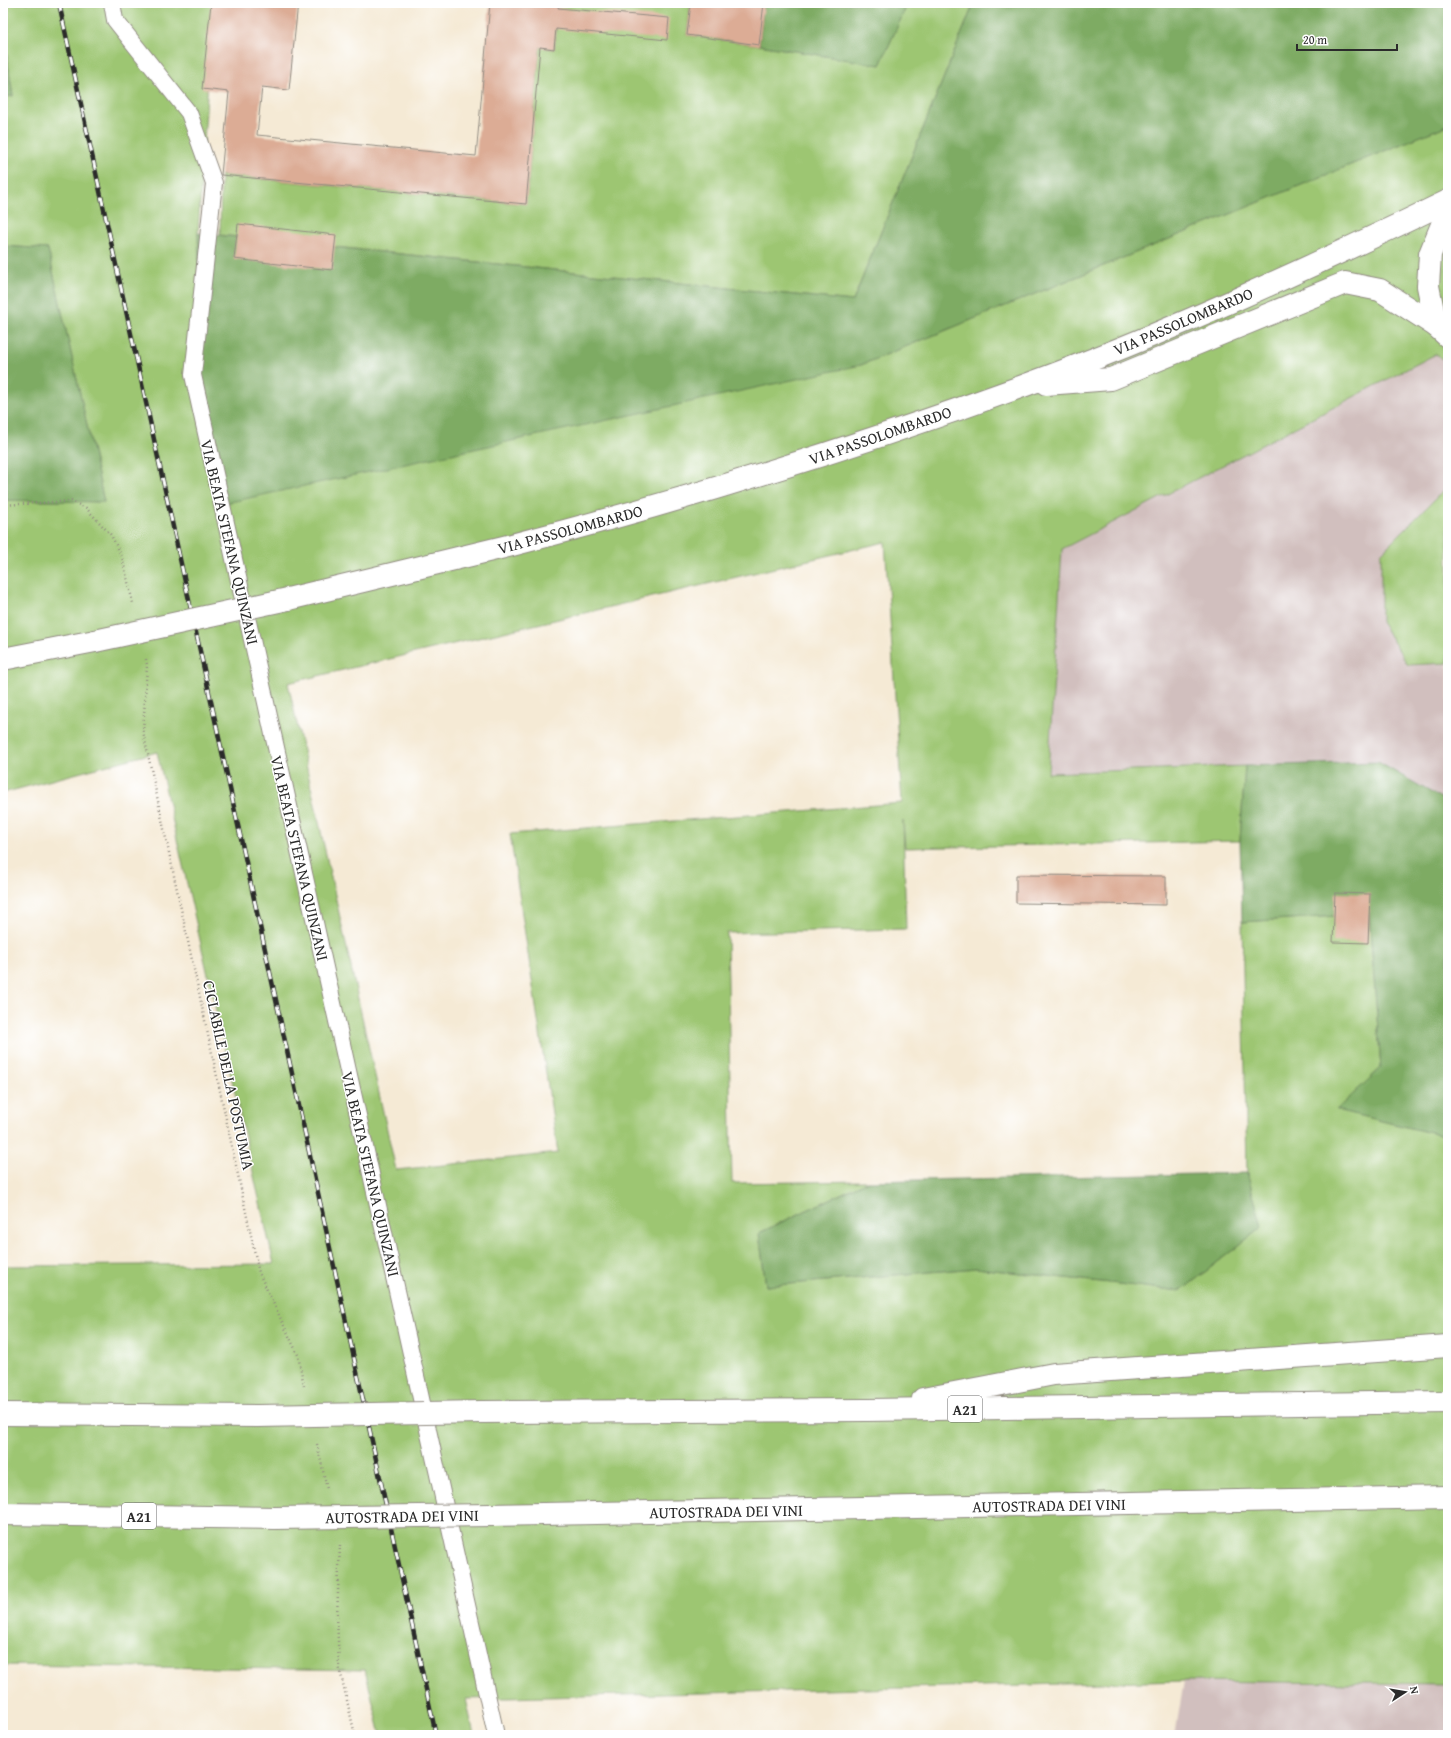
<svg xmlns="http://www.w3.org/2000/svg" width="1451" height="1738" font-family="'Gentium Book Plus',serif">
<rect width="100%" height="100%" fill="#fff"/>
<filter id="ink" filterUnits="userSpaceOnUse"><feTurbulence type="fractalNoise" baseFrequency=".025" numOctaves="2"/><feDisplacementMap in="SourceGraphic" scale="8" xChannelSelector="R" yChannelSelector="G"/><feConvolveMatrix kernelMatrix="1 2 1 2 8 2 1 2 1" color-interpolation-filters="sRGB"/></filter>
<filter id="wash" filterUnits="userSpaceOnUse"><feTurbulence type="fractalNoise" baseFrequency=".012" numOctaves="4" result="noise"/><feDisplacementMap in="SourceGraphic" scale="16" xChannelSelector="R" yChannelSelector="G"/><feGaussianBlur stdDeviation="0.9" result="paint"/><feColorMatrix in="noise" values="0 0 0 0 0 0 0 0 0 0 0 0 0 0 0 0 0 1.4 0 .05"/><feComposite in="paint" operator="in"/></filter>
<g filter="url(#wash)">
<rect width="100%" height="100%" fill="#f5ead5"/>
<g fill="#d1bfbe">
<polygon points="1436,353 1448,364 1448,490 1444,490 1382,553 1408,665 1448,663 1448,802 1377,762 1048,773 1062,549"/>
<polygon points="1184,1681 1448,1683 1448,1735 1175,1735"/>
</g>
<g fill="#9dc672" stroke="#64784e" fill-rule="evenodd">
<path d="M3 3H213L198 233 200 286 861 365 1448 125V364L1436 354 1062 549 1048 773 1245 766 1240 841 905 848 903 820 906 929 727 933 732 1183 868 1181 759 1233 766 1286 976 1268 1181 1291 1262 1227 1247 1173 1242 922 1369 914 1381 1068 1337 1110 1448 1137V1684L1184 1681 466 1699 474 1735H381L365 1670 3 1665V1266L274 1264 157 752 3 793V500L104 502 48 249 3 246V97L13 96 3 31ZM885 542 902 803 510 834 558 1153 396 1170 288 683Z"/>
<polygon points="559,3 691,3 687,35 759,45 880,65 908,3 974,3 853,301 220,235 221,175 526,204 540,47 554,49"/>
<polygon points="1444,490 1448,490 1448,663 1408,665 1381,622 1381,553"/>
</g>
<g fill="#7eab64" stroke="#546b48">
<polygon points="764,3 908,3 880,65 759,45"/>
<polygon points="974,3 1448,3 1448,125 861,365 226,503 193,377 200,286 198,233 853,301"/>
<polygon points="3,31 13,96 3,97"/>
<polygon points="3,246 48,249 104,502 3,500"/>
<polygon points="1378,762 1448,802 1448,1137 1336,1110 1381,1068 1369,914 1242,922 1240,841 1245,766"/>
<polygon points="1247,1173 1262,1227 1181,1291 976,1268 766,1286 759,1233 868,1181"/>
</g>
<g id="blocks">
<g fill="#dcac95">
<polygon points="211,3 298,3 289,90 262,87 257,135 476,156 490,3 559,3 558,8 669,18 667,40 556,29 554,49 540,47 526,204 221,175 229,92 202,89"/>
<polygon points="691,3 764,3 759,45 687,35"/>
<polygon points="238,224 336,235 332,270 234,259"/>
<polygon points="1016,875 1166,876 1166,905 1016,903"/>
<polygon points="1335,893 1370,894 1368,943 1333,942"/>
</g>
</g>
</g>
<g filter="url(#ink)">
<use href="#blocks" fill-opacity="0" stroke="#908a80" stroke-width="1"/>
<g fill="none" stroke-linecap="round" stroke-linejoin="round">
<g stroke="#908a80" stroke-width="18">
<polyline id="lane" points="112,3 115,20 189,113 214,183 193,375 496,1735"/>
</g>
<g stroke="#908a80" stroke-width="24">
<g id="secondary">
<polyline points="1436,326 1428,286 1430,254 1448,210"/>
<polyline points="1046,384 1111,379 1345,283 1380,290 1436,326 1448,337"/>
<path d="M288 599C360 582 432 565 504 547 679 502 853 448 1023 386 1168 333 1309 268 1448 201"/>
<polyline points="3,659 95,641"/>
</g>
</g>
<g stroke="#908a80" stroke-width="24">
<g id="highway">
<polyline points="923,1399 1054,1374 1448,1346"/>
<polyline points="482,1412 868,1410 1448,1402"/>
<polyline points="3,1414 258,1416"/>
<polyline points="3,1514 275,1518"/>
<polyline points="490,1515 1448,1497"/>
</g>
</g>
<g stroke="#908a80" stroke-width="2.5" stroke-dasharray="1 3" stroke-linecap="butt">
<polyline points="3,505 71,501 86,508 111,535 122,557 133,603"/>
<polyline points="146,659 147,665 143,731 259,1273 298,1355 304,1386"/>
<polyline points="317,1444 327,1489"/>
<polyline points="340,1545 337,1616 339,1666 355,1735"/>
</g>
<use href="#lane" stroke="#fff" stroke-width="16"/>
<use href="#secondary" stroke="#fff" stroke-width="22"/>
<use href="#highway" stroke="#fff" stroke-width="22"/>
<g stroke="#2b2b2b" stroke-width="4.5">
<polyline id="rail" points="59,3 436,1735"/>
</g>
<use href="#rail" stroke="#fff" stroke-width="3" stroke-dasharray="9" stroke-linecap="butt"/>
<g stroke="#908a80" stroke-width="24" stroke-linecap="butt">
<polyline id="secondary-bridge" points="95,641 288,599"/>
</g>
<g stroke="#908a80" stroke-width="24" stroke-linecap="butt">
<g id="highway-bridge">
<polyline points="258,1416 482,1412"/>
<polyline points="275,1518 490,1515"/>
</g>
</g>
<use href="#secondary-bridge" stroke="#fff" stroke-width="22"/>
<use href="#highway-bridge" stroke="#fff" stroke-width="22"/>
</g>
</g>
<g text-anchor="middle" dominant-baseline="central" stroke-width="3" stroke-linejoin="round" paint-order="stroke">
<g fill="#fff" stroke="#6b6b6b" stroke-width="1">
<rect x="948" y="1396" width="34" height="26" rx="3"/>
<rect x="122" y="1503" width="34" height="26" rx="3"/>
</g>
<g font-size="15" font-weight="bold" fill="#2b2b2b">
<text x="965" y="1409">A21</text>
<text x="139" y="1516">A21</text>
</g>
<g font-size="16" fill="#2b2b2b" stroke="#fff">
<text transform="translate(1183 321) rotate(-23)">VIA PASSOLOMBARDO</text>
<text transform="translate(880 435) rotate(-19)">VIA PASSOLOMBARDO</text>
<text transform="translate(570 529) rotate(-15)">VIA PASSOLOMBARDO</text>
<text transform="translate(230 542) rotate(77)">VIA BEATA STEFANA QUINZANI</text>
<text transform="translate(300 858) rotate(77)">VIA BEATA STEFANA QUINZANI</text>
<text transform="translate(229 1075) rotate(78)">CICLABILE DELLA POSTUMIA</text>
<text transform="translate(371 1174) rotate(77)">VIA BEATA STEFANA QUINZANI</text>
<text transform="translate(1049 1505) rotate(-1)">AUTOSTRADA DEI VINI</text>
<text transform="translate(726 1511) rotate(-1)">AUTOSTRADA DEI VINI</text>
<text transform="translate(402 1516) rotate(-1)">AUTOSTRADA DEI VINI</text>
</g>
</g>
<rect width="1451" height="1738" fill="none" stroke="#fff" stroke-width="16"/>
<g transform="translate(1405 1692) rotate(78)" stroke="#ffffff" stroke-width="3" paint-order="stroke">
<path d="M0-3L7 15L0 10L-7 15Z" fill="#2b2b2b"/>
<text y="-6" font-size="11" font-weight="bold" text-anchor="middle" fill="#2b2b2b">N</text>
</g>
<path d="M1297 44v6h100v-6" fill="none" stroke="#2b2b2b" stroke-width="2"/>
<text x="1303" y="44" font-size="12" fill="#2b2b2b" stroke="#ffffff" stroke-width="3" paint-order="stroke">20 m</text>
</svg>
